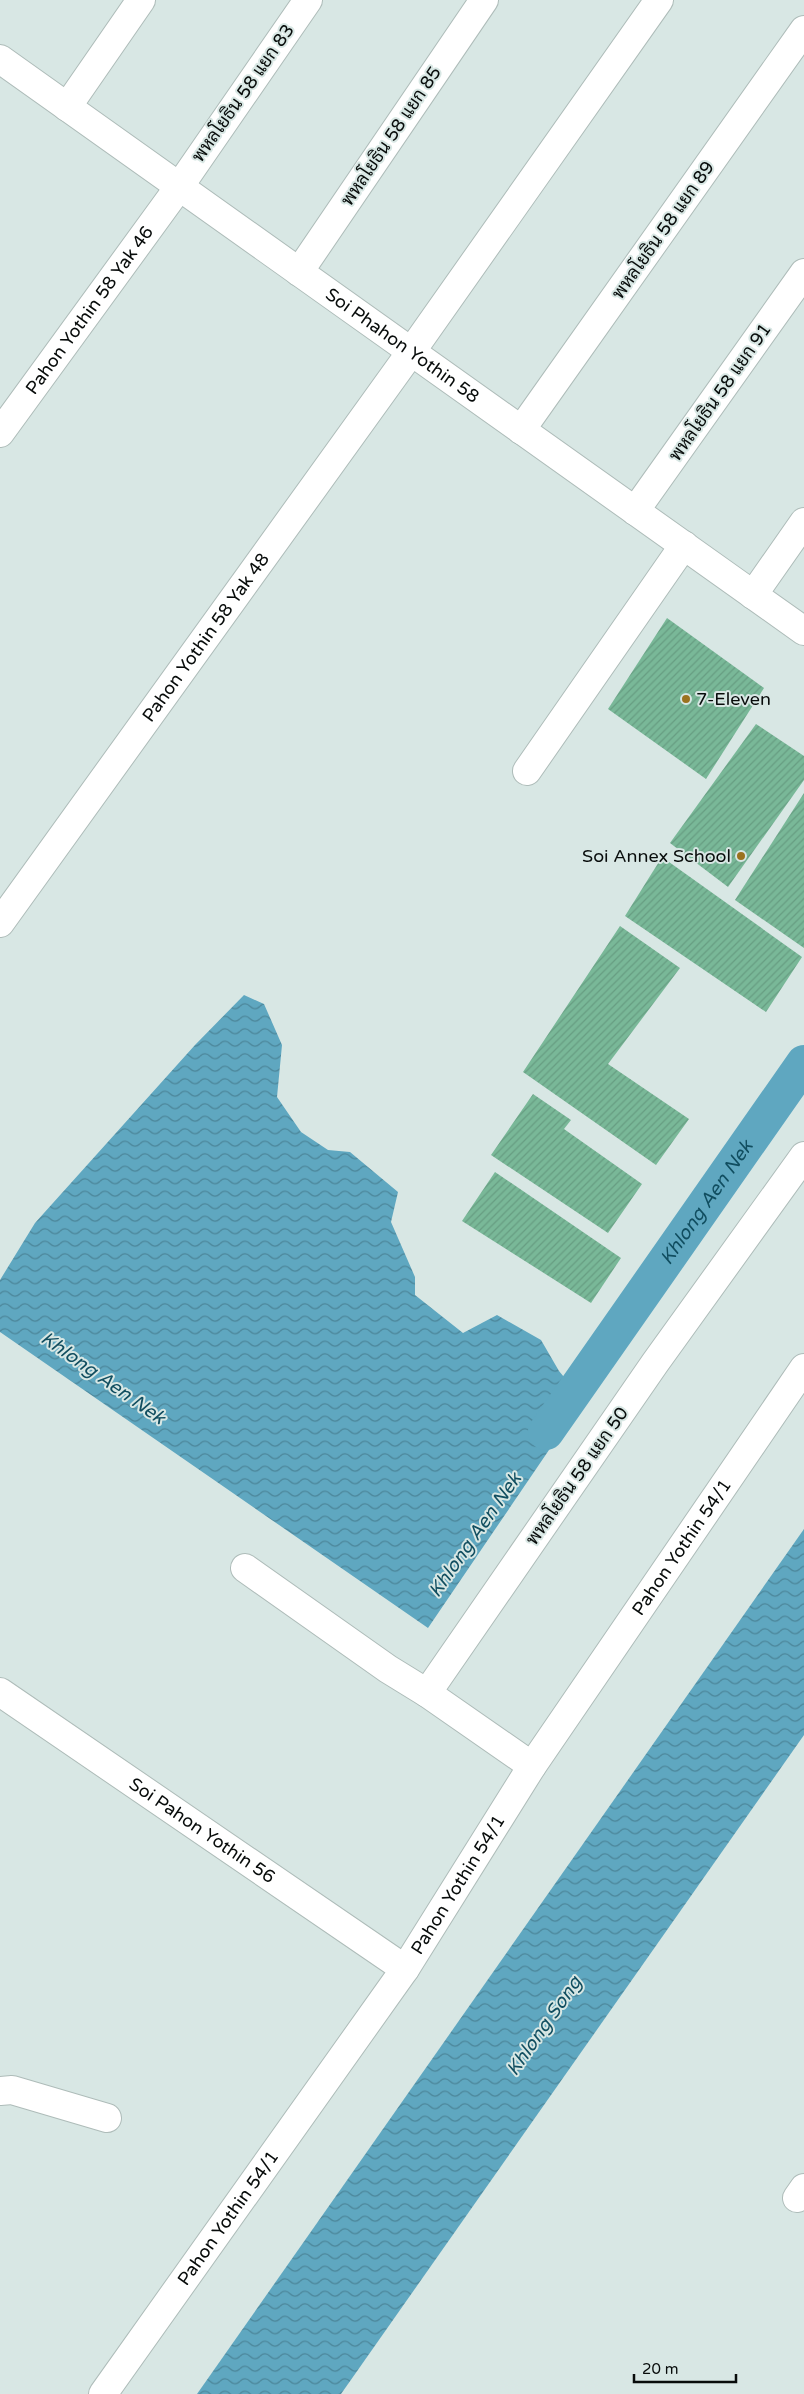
<svg xmlns="http://www.w3.org/2000/svg" width="804" height="2394" font-family="'Varela Round',Sarabun,sans-serif">
<defs>
<pattern id="water-waves" width="16" height="10" patternUnits="userSpaceOnUse" patternTransform="scale(1.25)"><rect width="16" height="10" fill="#5fa7c0"/><path d="M0 5q4-4 8 0t8 0" fill="none" stroke="#4c869a"/></pattern>
<pattern id="building-hatch" width="6" height="6" patternUnits="userSpaceOnUse" patternTransform="scale(1.25)"><rect width="6" height="6" fill="#79b898"/><path d="M-1 1l2-2M0 6l6-6M5 7l2-2" fill="none" stroke="#679d82"/></pattern>
</defs>
<rect width="100%" height="100%" fill="#d8e7e4"/>
<g fill="url(#water-waves)">
<polygon points="244,995 264,1004 282,1045 277,1097 301,1132 328,1150 350,1152 398,1192 391,1222 415,1277 415,1295 463,1333 497,1315 541,1340 559,1371 583,1400 428,1628 0,1332 0,1280 35,1223 195,1045"/>
<polygon points="804,1529 804,1735 341,2394 197,2394"/>
</g>
<g fill="none" stroke-linecap="round" stroke-linejoin="round">
<path stroke="#5fa7c0" stroke-width="36" id="s1" d="M546 1432 804 1063"/>
</g>
<g fill="url(#building-hatch)">
<polygon points="667,618 764,688 706,779 608,709"/>
<polygon points="756,724 804,756 804,780 728,887 670,843"/>
<polygon points="804,793 804,948 735,900"/>
<polygon points="662,857 802,957 766,1012 625,916"/>
<polygon points="620,926 680,968 608,1064 689,1119 656,1165 523,1072"/>
<polygon points="533,1094 571,1120 564,1129 642,1184 608,1233 491,1155"/>
<polygon points="495,1172 621,1258 591,1303 462,1221"/>
</g>
<g fill="none" stroke-linecap="round" stroke-linejoin="round">
<g stroke="#aebcb9" stroke-width="30">
<g id="minor">
<path id="s2" d="M0 59 804 631"/>
<polyline points="67,107 141,0"/>
<polyline points="299,272 484,0"/>
<polyline points="521,430 804,30"/>
<path id="s3" d="M0 433 179 187 308 0"/>
<polyline points="635,511 804,273"/>
<polyline points="753,595 804,522"/>
<polyline points="527,771 684,545"/>
<path id="s4" d="M0 923 411 352 659 0"/>
<polyline points="245,1568 388,1669 427,1693"/>
<path id="s5" d="M0 1692 405 1969"/>
<polyline points="532,1766 427,1693 655,1363 804,1156"/>
<polyline points="0,2091 12,2090 107,2118"/>
<polyline points="797,2198 804,2188"/>
<path id="s6" d="M103 2394 405 1969 532 1766 804 1368"/>
</g>
</g>
<use href="#minor" stroke="#fff" stroke-width="28"/>
</g>
<g fill="#9b721f" stroke="#d8e7e4" stroke-width="2">
<circle cx="686" cy="699" r="5"/>
<circle cx="741" cy="856" r="5"/>
</g>
<g text-anchor="middle" dominant-baseline="central" stroke-width="4" stroke-linejoin="round" paint-order="stroke">
<g font-size="18" fill="#080c0b" stroke="#d8e7e4">
<text transform="translate(243 93) rotate(-55)">พหลโยธิน 58 แยก 83</text>
<text transform="translate(391 136) rotate(-56)">พหลโยธิน 58 แยก 85</text>
<text transform="translate(663 230) rotate(-55)">พหลโยธิน 58 แยก 89</text>
<text stroke="none"><textPath href="#s3" startOffset="152">Pahon Yothin 58 Yak 46</textPath></text>
<text stroke="none"><textPath href="#s2" startOffset="494">Soi Phahon Yothin 58</textPath></text>
<text transform="translate(720 392) rotate(-55)">พหลโยธิน 58 แยก 91</text>
<text stroke="none"><textPath href="#s4" startOffset="352">Pahon Yothin 58 Yak 48</textPath></text>
<text transform="translate(577 1476) rotate(-55)">พหลโยธิน 58 แยก 50</text>
<text stroke="none"><textPath href="#s6" startOffset="1026">Pahon Yothin 54/1</textPath></text>
<text stroke="none"><textPath href="#s5" startOffset="245">Soi Pahon Yothin 56</textPath></text>
<text stroke="none"><textPath href="#s6" startOffset="621">Pahon Yothin 54/1</textPath></text>
<text stroke="none"><textPath href="#s6" startOffset="216">Pahon Yothin 54/1</textPath></text>
</g>
<g font-size="18" fill="#080c0b" stroke="#d8e7e4" text-anchor="start">
<text x="696" y="699">7-Eleven</text>
<text x="731" y="856" text-anchor="end">Soi Annex School</text>
</g>
<g font-size="19" font-style="italic" fill="#114e60" stroke="#d8e7e4">
<text stroke="none"><textPath href="#s1" startOffset="280">Khlong Aen Nek</textPath></text>
<text transform="translate(103 1378) rotate(35)">Khlong Aen Nek</text>
<text transform="translate(475 1535) rotate(-55)">Khlong Aen Nek</text>
<text transform="translate(544 2026) rotate(-55)">Khlong Song</text>
</g>
</g>
<path d="M634 2374v8h102v-8" fill="none" stroke="#080c0b" stroke-width="2.5"/>
<text x="642" y="2374" font-size="15" fill="#080c0b" stroke="#d8e7e4" stroke-width="4" paint-order="stroke">20 m</text>
</svg>
